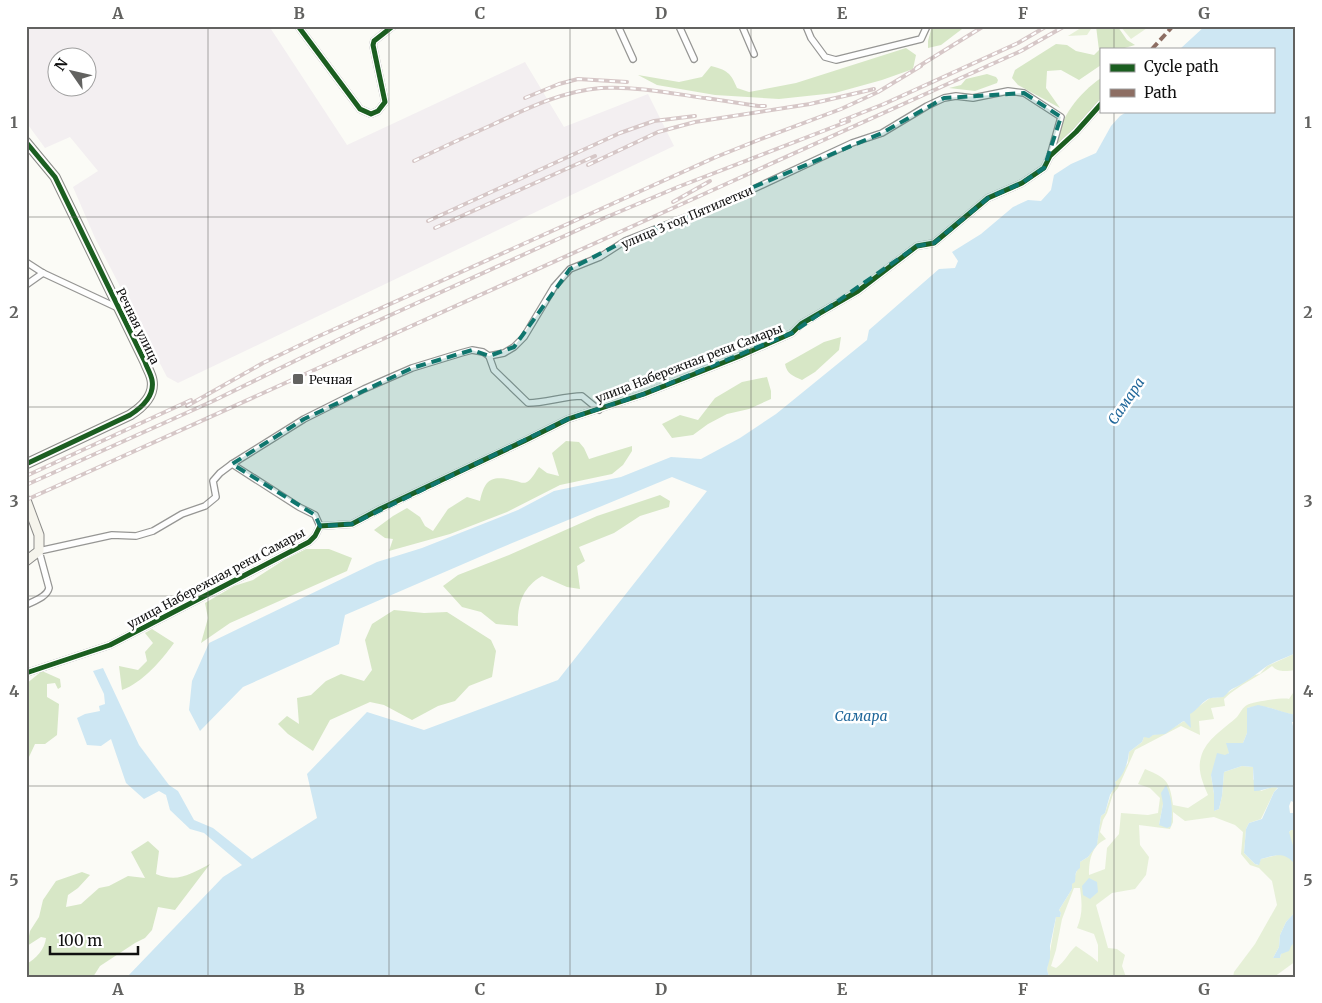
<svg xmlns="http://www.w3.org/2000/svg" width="1322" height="1003" font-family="Merriweather,serif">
<rect width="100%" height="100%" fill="#fbfbf6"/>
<path fill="#f3eff1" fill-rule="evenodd" d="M26 26H269L347 145 525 62 564 127 648 94 674 146 178 383 167 377 95 238 73 187 98 171 70 137 45 148 26 122ZM58 58H88V88H58Z"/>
<g fill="#e6f0d7" fill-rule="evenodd">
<polygon points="1084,26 1093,26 1087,35 1068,36"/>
<polygon points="1120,26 1150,26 1131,39"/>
<path d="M1296 653V670C1287 671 1278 673 1272 666 1257 678 1238 685 1224 699L1225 706 1211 708 1214 719 1199 721 1200 735 1181 726 1135 750 1118 788 1113 794 1107 813 1103 820 1100 832 1106 839C1091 846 1089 861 1089 875L1105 869 1107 848 1119 834 1121 813 1148 815 1158 813 1160 798 1150 788 1138 784 1145 769C1167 778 1170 782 1173 805L1188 808 1208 795C1203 783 1197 770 1201 757 1206 739 1224 729 1237 717 1240 713 1243 707 1247 705 1253 702 1283 697 1289 699L1293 693 1296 694V715C1276 712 1269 703 1247 708V733L1243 743 1236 744C1228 754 1219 764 1211 775L1214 794V811L1219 809 1222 796 1224 772 1242 766 1253 767V779L1261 791 1272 787H1278L1274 792 1261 819 1249 823 1246 829 1244 853 1255 864 1258 865 1261 859 1281 854 1288 856 1289 832 1291 830H1296V911L1286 922 1280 935 1279 947 1273 958H1280L1281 954 1296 941V961L1274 977H1233L1234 972 1255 944 1277 905 1272 881 1259 868 1250 865 1241 854 1243 832 1235 825 1214 817 1185 821 1173 812V822L1170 829 1139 825 1140 845 1149 857 1146 875 1135 889 1112 893 1096 905 1108 948 1117 949 1125 955 1122 966 1126 977H1049L1047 969 1056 917H1060L1061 913 1059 910 1072 889V884L1080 862 1088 857 1097 844 1101 816 1105 813 1115 782 1128 763 1129 752 1142 742 1144 737 1166 732 1184 721 1190 725V713L1210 698 1221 697 1255 675 1260 674 1267 666ZM1169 792 1172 817 1159 825 1163 804ZM1074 888H1080C1082 903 1083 914 1077 928L1094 934 1098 945V962L1092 957 1076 946C1068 953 1065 962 1056 968L1051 966 1056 950 1062 919Z"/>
</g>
<g fill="#d7e7c6">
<polygon points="932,26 967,26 962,29 941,45 928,48 928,41"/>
<polygon points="1096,26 1118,27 1127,40 1135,45 1121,49 1101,49 1101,65 1079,80 1061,70 1047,71 1046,88 1060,108 1018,85 1012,78 1015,70 1056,44 1067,45 1076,51 1094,55 1099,50"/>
<path d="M906 48 916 55 913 69 882 80 835 93 779 99 715 95 657 85 638 75 679 82 702 77 711 66C727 70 731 73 737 88L749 92 796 83Z"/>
<polygon points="987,74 996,77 998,80 997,83 975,91 949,88 961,85 966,79"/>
<path d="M1101 78V98L1080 124 1057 146C1057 120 1080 92 1101 78Z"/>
<path d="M841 337 839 350 815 372 802 380C793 376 787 374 785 364L824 342Z"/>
<polygon points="767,377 771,391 771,399 749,409 727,414 708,424 693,435 672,438 662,424 680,415 698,420 715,398 742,382"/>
<path d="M566 441 579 442 584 448 589 459 632 446V451L623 465 612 474 560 485 507 512 450 534 389 551 393 539 385 538 374 530 393 516 407 508 420 517 425 526 433 531 448 509 467 497 480 501C485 477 493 475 516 481 520 482 523 484 527 482 532 479 536 471 539 467L547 473 559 476 552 453Z"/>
<path d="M660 495 670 501 669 507 640 516 614 533 579 547 585 561 577 566 580 589 567 587 542 576C523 587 517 604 518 626L496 624 481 612 462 607 443 586 458 575 509 555 597 516Z"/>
<polygon points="306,549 329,549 352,558 347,571 230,623 201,643 208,618 205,603 234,586 253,580 284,560"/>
<polygon points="394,610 424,613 447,612 491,640 496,651 492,677 469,686 455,701 438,706 412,720 384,705 370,702 330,720 313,751 288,734 278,724 287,716 299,724 297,698 311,695 326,681 341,674 364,681 372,670 365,640 372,624"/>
<path d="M152 629 174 643C162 660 142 683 122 690L119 666 138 670 147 661 145 652 153 643 145 633Z"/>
<polygon points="42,671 60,679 61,687 58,689 55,683 47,684 47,697 59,704 57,735 45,744 35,744 29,757 26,758 26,684"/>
<path d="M148 841 159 851 156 874C178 883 190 874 210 864L175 910 158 907 152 930 145 938 135 943 100 966 93 977H26V964C36 959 45 949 46 938L41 937 27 946 30 931 39 917 43 900 56 881 82 872 90 875 78 888 68 895 66 907 81 904 99 888 109 886 128 876 145 878 131 852Z"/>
</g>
<g fill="#cee7f3">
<path d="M1205 26H1296V653C1287 657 1276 661 1267 666 1255 675 1245 683 1232 689 1228 691 1226 696 1223 697 1218 698 1212 697 1208 699 1201 703 1196 711 1190 714L1191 728 1184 721 1182 722 1165 734 1153 735 1149 738 1144 737 1142 742 1129 752C1128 762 1124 776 1115 782L1116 785 1110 795 1105 813 1101 816 1097 845 1088 857 1080 862V868C1074 872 1076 876 1075 882L1072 884V889L1059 910 1061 913 1060 917H1056L1050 946V958L1047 969 1049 977H127L223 877 242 865 204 833 190 829 170 810 166 795 159 791 144 799 126 783 111 739 101 746 87 745 77 718 85 714 100 711 99 706 105 704 104 694 93 671 103 668 139 745 169 785 178 791 194 820 213 828 252 859 317 818 307 774 367 712 424 730 558 680 707 491 672 477 498 549 345 615 339 644 243 687 200 731 189 710 192 681 209 643 377 562 422 548 518 510 554 491 621 477 671 457 701 459 740 438 776 414 867 340 869 330 939 269 955 268 958 261 952 252 981 234 1013 207 1028 200 1041 201 1051 190 1054 175 1071 164 1096 153 1111 126 1120 116 1128 111H1273V49H1180Z"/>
<path d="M1258 705C1271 707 1283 713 1296 715V722H1292C1296 736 1298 751 1293 765L1296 764V803L1291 801 1289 806 1290 813H1293L1296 805V830H1291L1289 832 1296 856 1293 862C1283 851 1273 856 1261 859L1259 865 1255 864 1244 853 1246 829 1249 823 1262 819 1274 792 1278 788C1270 786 1262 791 1254 791L1253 767 1242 766 1224 772 1222 796 1219 809 1214 811V794L1211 775 1217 753 1225 755 1229 753 1226 743H1243L1247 733V708Z"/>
<path d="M1166 785C1172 797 1173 812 1171 826L1167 828 1159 825 1163 804 1161 793Z"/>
<polygon points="1089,878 1097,882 1098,892 1090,899 1083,895 1082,886"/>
<polygon points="1296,911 1296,941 1291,946 1289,951 1281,954 1280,958 1273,958 1279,947 1280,935 1286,922"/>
</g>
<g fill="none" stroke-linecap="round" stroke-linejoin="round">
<g stroke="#969694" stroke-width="8">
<g id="street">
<polyline points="298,26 360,109 371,114 378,111 385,102 373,45 374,41 393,26"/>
<polyline points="618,26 633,59"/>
<polyline points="679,26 694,59"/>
<polyline points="742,26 754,54"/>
<polyline points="806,26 811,38 825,57 836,60 921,39 927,26"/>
<polyline points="26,262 43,273 118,308"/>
<polyline points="26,285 43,273"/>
<path d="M489 356 494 370 528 403C546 403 564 396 582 396L599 410"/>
<polyline points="232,464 299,507 315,515 320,526"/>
<path d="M26 605C34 601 47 597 49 588L39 551 112 535 136 536 153 531 182 514 205 506 216 497 213 481 220 473 232 464 304 419 364 389 412 368 461 353 472 350 483 352 489 356 504 353 514 347 524 337 554 287 570 269 600 257 625 241 732 199 852 143 882 133 927 106 944 98 956 96 973 98 1008 91 1024 93 1061 117 1050 156"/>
<polyline points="26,673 110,645 309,542 315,536 320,526 352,524 380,509 524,441 568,419 644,394 740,356 792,333 801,324 858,291 917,246 934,243 988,198 1022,183 1044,168 1050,156 1076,132 1101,104"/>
</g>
</g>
<g stroke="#8c8c8a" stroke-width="11">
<g id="secondary">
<path d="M26 142 55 177 145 362C147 368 151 374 152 380 155 396 141 408 130 415L26 464"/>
<polyline points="26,500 39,535 39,551 26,561"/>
</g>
</g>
<use href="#street" stroke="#fefefe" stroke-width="5.5"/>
<use href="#secondary" stroke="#f5f4ec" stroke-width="9"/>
<g stroke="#d6c7c7" stroke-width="4">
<g id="rail">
<polyline points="916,68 984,26"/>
<polyline points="525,98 559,84 578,79 627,82"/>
<polyline points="706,98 758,106 765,106"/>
<polyline points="841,121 884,104 1018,43 1047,26"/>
<path d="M414 161C441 148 467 136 494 124 528 108 563 91 601 88 638 86 675 94 711 99"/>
<polyline points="588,165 658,132 695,122 810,104 874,89"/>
<polyline points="673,202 710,181"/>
<polyline points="428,221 620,133 654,121 695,116"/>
<polyline points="435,228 595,156"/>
<polyline points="187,406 263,363 317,337 716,157 761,139 841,109 878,92 921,66"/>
<polyline points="26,476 191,400"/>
<polyline points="26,485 213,401 362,328 602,219 678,187 849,121"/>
<polyline points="26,500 992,64 1021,51 1065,26"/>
</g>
</g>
<use href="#rail" stroke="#fff" stroke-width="2" stroke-dasharray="5.5" stroke-linecap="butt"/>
<polyline stroke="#8d6e63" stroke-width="4" stroke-dasharray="8 4" stroke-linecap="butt" points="1152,49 1173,26"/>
<g stroke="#fff" stroke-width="8">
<g id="cycleway">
<polyline points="298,26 360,109 371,114 378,111 385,102 373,45 374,41 393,26"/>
<path d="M26 142 55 177 145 362C147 368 151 374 152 380 155 396 141 408 130 415L26 464"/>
<polyline points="26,673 110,645 309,542 315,536 320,526 352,524 380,509 524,441 568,419 644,394 740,356 792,333 801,324 858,291 917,246 934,243 988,198 1022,183 1044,168 1050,156 1076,132 1101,104"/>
</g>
</g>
<use href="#cycleway" stroke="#1b5e20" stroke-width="5"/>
</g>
<path fill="#0f766e" fill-opacity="0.2" stroke="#0f766e" stroke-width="4" stroke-dasharray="10 6" stroke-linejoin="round" d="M1024 93 1061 117 1044 168 1022 183 988 198 934 243 917 246 792 333 644 394 568 419 352 524 320 526 315 515 232 464 304 419 412 368 472 350 489 356 514 347 570 269 625 241 882 133 944 98Z"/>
<path fill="none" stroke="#626260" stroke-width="1" stroke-opacity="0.55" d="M208 26V977M389 26V977M570 26V977M751 26V977M932 26V977M1114 26V49M1114 111V977M26 217H1296M26 407H1296M26 596H1296M26 786H1296"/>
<rect fill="#626260" stroke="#fff" stroke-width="2" x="292" y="373" width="12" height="12" rx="2.5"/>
<g text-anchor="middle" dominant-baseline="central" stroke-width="5" stroke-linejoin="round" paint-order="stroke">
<g font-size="12" fill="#101010" stroke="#fff">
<text transform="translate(687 217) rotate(-23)">улица 3 год Пятилетки</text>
<text transform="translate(138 326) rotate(64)">Речная улица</text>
<text transform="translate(689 363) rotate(-21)">улица Набережная реки Самары</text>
<text transform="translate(216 578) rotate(-28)">улица Набережная реки Самары</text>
</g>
<g font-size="12" fill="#101010" stroke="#fff" text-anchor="start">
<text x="309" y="379">Речная</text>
</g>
<g font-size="14" font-style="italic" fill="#20679a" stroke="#fff">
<text transform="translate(1126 401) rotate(-56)">Самара</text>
<text x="861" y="716">Самара</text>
</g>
</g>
<rect width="1322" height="1003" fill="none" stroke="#ffffff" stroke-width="55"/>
<rect x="1100" y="48" width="175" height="65" fill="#ffffff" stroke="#9f9f9f"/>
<rect x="1110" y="64" width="25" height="8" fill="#1b5e20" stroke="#9f9f9f"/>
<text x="1144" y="72" font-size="15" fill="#101010">Cycle path</text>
<rect x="1110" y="89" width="25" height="8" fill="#8d6e63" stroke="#9f9f9f"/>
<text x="1144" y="98" font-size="15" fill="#101010">Path</text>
<g transform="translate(72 72) rotate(304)"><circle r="24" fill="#ffffff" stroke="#9f9f9f"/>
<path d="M0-4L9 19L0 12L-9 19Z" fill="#626260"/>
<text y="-8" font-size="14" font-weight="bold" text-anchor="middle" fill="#101010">N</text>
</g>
<path d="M50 946v8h88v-8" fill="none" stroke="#101010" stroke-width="2.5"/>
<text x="58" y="946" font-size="15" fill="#101010" stroke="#ffffff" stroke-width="4" paint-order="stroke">100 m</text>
<rect x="28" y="28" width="1266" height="948" fill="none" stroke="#626260" stroke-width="2"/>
<g font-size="16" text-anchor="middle" font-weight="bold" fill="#626260">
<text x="118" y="19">A</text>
<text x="299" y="19">B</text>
<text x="480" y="19">C</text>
<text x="661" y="19">D</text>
<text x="842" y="19">E</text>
<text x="1023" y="19">F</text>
<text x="1204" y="19">G</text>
<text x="14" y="128">1</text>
<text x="1308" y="128">1</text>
<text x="14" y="318">2</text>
<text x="1308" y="318">2</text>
<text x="14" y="507">3</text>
<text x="1308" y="507">3</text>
<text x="14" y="697">4</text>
<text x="1308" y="697">4</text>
<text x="14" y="886">5</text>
<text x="1308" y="886">5</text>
<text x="118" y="995">A</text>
<text x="299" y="995">B</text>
<text x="480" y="995">C</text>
<text x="661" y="995">D</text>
<text x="842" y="995">E</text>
<text x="1023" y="995">F</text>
<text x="1204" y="995">G</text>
</g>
</svg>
